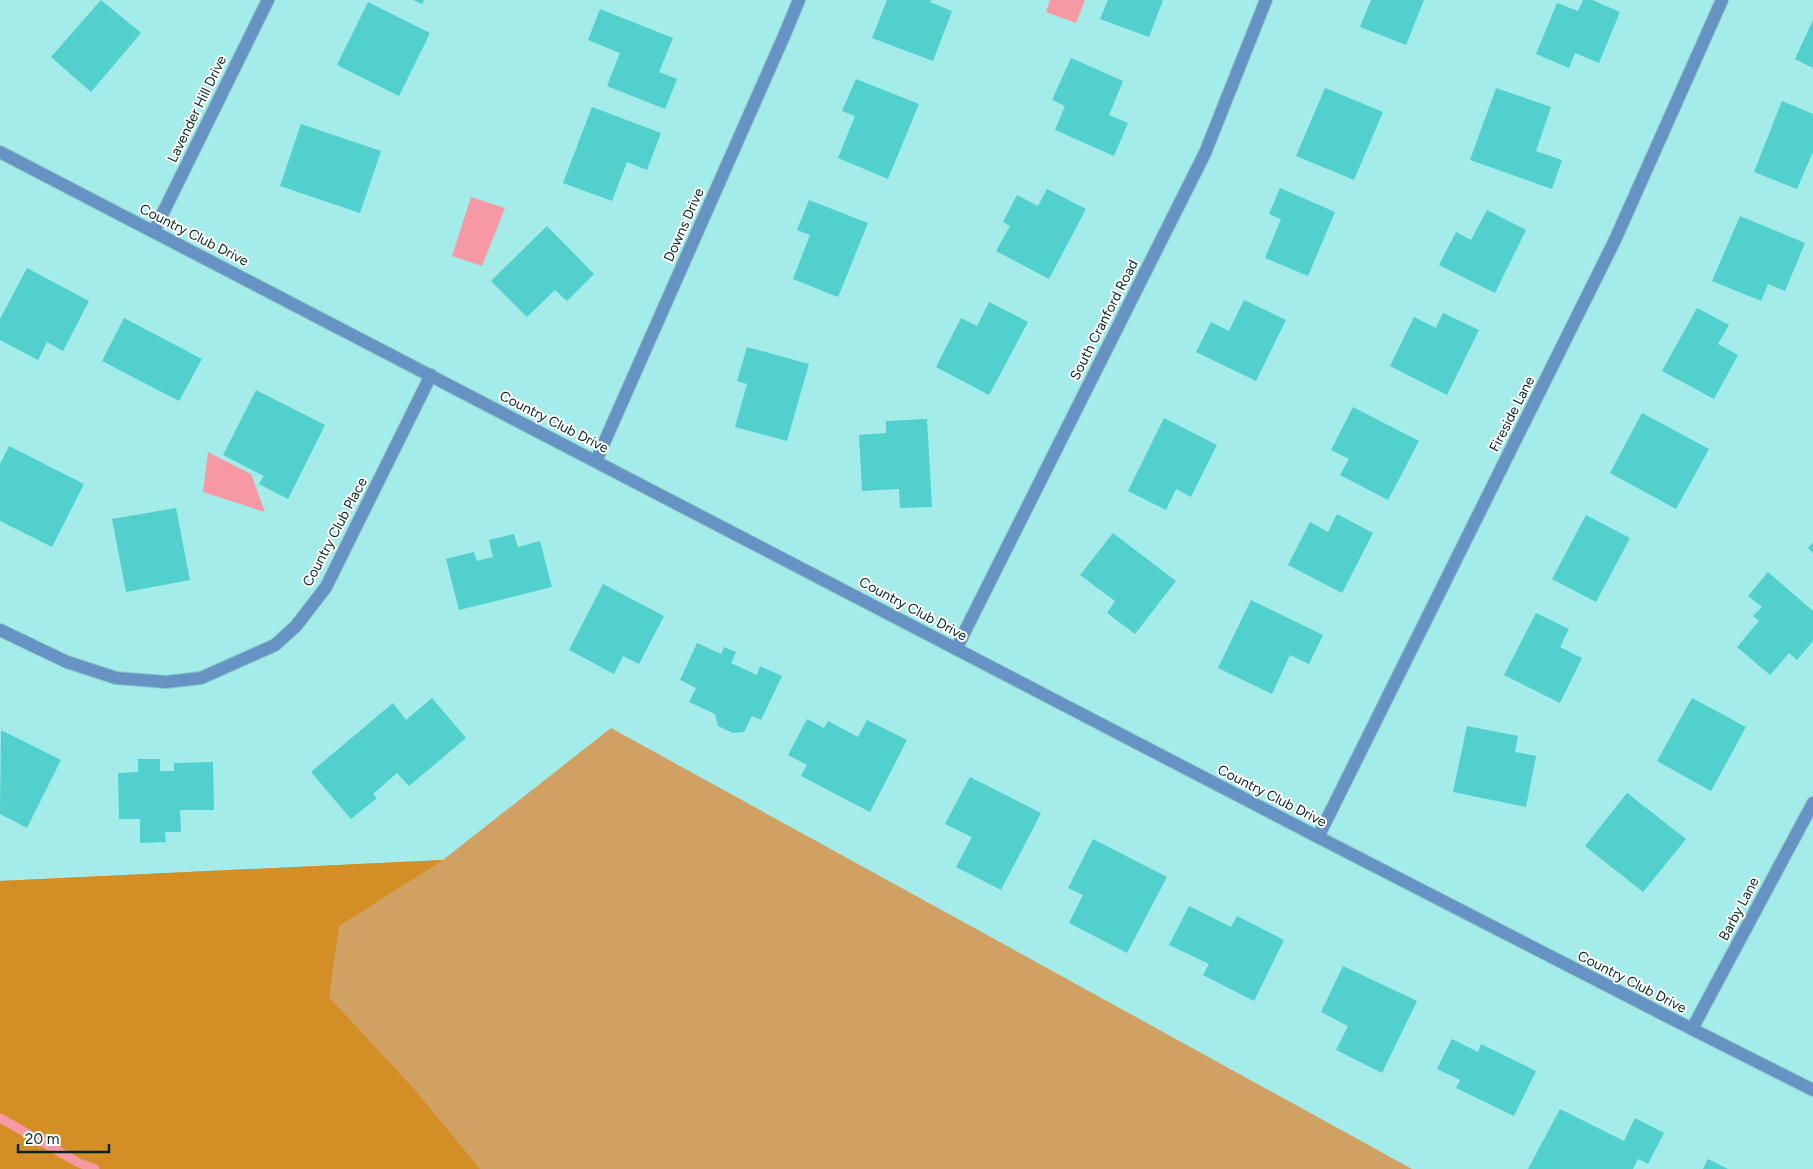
<svg xmlns="http://www.w3.org/2000/svg" width="1813" height="1169" font-family="Figtree,sans-serif">
<rect width="100%" height="100%" fill="#a3ece9"/>
<polygon fill="#d1a164" points="611,728 1412,1169 0,1169 0,881 443,860"/>
<polygon fill="#d38f25" points="443,860 339,926 329,997 415,1090 480,1169 0,1169 0,881"/>
<g fill="#f699a4">
<polygon points="1050,0 1085,0 1076,23 1046,12"/>
<polygon points="471,197 505,208 482,266 452,256"/>
<polygon points="208,452 251,474 265,512 203,492"/>
</g>
<g fill="none" stroke-linecap="round" stroke-linejoin="round">
<polyline stroke="#f699a4" stroke-width="9" points="0,1118 79,1163 95,1169"/>
</g>
<g fill="#51d0cd">
<polygon points="101,0 141,33 91,92 51,57"/>
<polygon points="413,0 424,0 422,4"/>
<polygon points="887,0 931,0 930,2 952,11 933,61 872,38"/>
<polygon points="1108,0 1163,0 1149,37 1100,19"/>
<polygon points="1371,0 1424,0 1406,45 1360,27"/>
<polygon points="1583,0 1592,0 1620,12 1599,63 1575,53 1569,68 1536,54 1557,3 1578,11"/>
<polygon points="368,2 430,33 399,96 337,65"/>
<polygon points="600,9 673,38 659,72 677,79 665,109 607,86 620,53 588,40"/>
<polygon points="1813,20 1813,68 1795,59"/>
<polygon points="1071,58 1123,81 1109,115 1128,123 1114,156 1055,130 1065,106 1052,100"/>
<polygon points="856,79 919,104 888,179 838,158 855,116 842,111"/>
<polygon points="1325,88 1383,112 1354,180 1296,156"/>
<polygon points="1496,88 1551,107 1536,151 1562,160 1552,189 1470,160"/>
<polygon points="1782,101 1813,114 1813,152 1797,189 1754,172"/>
<polygon points="592,107 661,133 647,170 627,162 612,201 563,183"/>
<polygon points="301,124 381,151 360,213 280,186"/>
<polygon points="1280,188 1335,212 1308,276 1265,258 1281,219 1269,214"/>
<polygon points="1047,189 1086,209 1049,279 996,251 1010,226 1003,222 1017,195 1038,206"/>
<polygon points="809,200 868,223 838,297 793,279 810,235 797,230"/>
<polygon points="1487,210 1526,230 1495,293 1439,265 1456,232 1471,240"/>
<polygon points="1740,216 1805,243 1785,291 1768,284 1761,301 1712,281"/>
<polygon points="547,226 594,274 567,301 555,290 527,317 491,281"/>
<polygon points="27,268 89,301 63,351 47,342 38,360 0,340 0,319"/>
<polygon points="1244,300 1286,320 1256,381 1196,352 1211,322 1229,331"/>
<polygon points="989,302 1028,322 989,395 936,367 961,318 977,326"/>
<polygon points="1697,308 1729,325 1718,344 1738,355 1714,399 1662,371"/>
<polygon points="1443,313 1479,330 1447,395 1390,366 1414,317 1436,328"/>
<polygon points="124,318 202,359 179,401 102,361"/>
<polygon points="747,347 809,364 787,441 735,427 747,384 737,381"/>
<polygon points="256,390 325,425 288,499 259,484 264,476 223,455"/>
<polygon points="1353,407 1419,441 1388,500 1340,475 1349,459 1331,450"/>
<polygon points="1642,413 1709,449 1676,509 1610,473"/>
<polygon points="1164,418 1217,445 1191,497 1176,489 1166,510 1128,491"/>
<polygon points="927,419 932,507 900,508 899,489 862,491 859,435 886,433 886,421"/>
<polygon points="9,446 84,484 52,547 0,521 0,464"/>
<polygon points="176,508 190,580 126,592 112,519"/>
<polygon points="1337,514 1373,533 1342,593 1288,565 1310,522 1328,532"/>
<polygon points="1586,515 1630,538 1596,602 1552,579"/>
<polygon points="1113,533 1176,581 1135,634 1107,613 1115,601 1080,575"/>
<polygon points="514,534 518,547 540,541 552,587 459,610 446,559 474,552 477,561 493,557 489,540"/>
<polygon points="1813,542 1813,553 1808,548"/>
<polygon points="1768,572 1813,611 1813,641 1797,660 1789,653 1770,675 1737,647 1759,621 1753,616 1762,607 1748,596"/>
<polygon points="603,584 664,616 639,664 623,656 614,674 569,650"/>
<polygon points="1251,600 1323,635 1309,664 1290,655 1272,694 1218,668"/>
<polygon points="1536,613 1569,629 1560,647 1582,658 1560,703 1504,675"/>
<polygon points="697,643 721,654 724,647 736,652 731,663 757,675 760,666 782,676 761,720 752,716 744,732 733,733 718,726 715,714 689,702 696,688 680,680"/>
<polygon points="432,698 466,738 409,786 397,773 373,794 377,798 351,819 311,772 393,703 406,720"/>
<polygon points="1692,698 1746,727 1711,791 1657,761"/>
<polygon points="807,719 824,728 828,721 858,737 867,720 907,740 870,812 801,776 807,765 788,755"/>
<polygon points="1467,726 1518,736 1515,752 1536,756 1526,807 1453,792"/>
<polygon points="1,730 61,760 27,828 0,814"/>
<polygon points="138,759 160,759 160,771 174,771 174,763 213,762 214,810 180,810 181,832 165,832 166,842 140,843 140,819 119,819 118,773 138,772"/>
<polygon points="970,777 1041,813 1001,890 956,867 972,837 945,824"/>
<polygon points="1627,793 1686,839 1643,892 1585,846"/>
<polygon points="1093,839 1167,877 1127,953 1069,923 1083,895 1068,888"/>
<polygon points="1189,906 1231,927 1237,916 1284,940 1254,1001 1203,975 1209,964 1169,945"/>
<polygon points="1343,966 1417,1001 1382,1073 1336,1050 1348,1026 1321,1012"/>
<polygon points="1452,1039 1478,1052 1481,1044 1536,1071 1514,1116 1456,1088 1460,1080 1437,1069"/>
<polygon points="1560,1109 1624,1141 1635,1118 1664,1133 1648,1164 1638,1159 1633,1169 1528,1169"/>
<polygon points="1708,1159 1728,1169 1703,1169"/>
</g>
<g fill="none" stroke-linecap="round" stroke-linejoin="round">
<g stroke="#87c8c6" stroke-width="14">
<g id="minor">
<polyline points="0,152 1318,837 1692,1029 1813,1090"/>
<polyline points="154,231 268,0"/>
<polyline points="596,461 784,36 799,0"/>
<polyline points="0,630 67,662 116,678 166,682 201,678 275,645 296,626 326,587 431,375"/>
<polyline points="956,649 1205,153 1266,0"/>
<polyline points="1318,837 1615,240 1722,0"/>
<polyline points="1692,1029 1813,803"/>
</g>
</g>
<use href="#minor" stroke="#6692c4" stroke-width="12"/>
</g>
<g text-anchor="middle" dominant-baseline="central" stroke-width="4" stroke-linejoin="round" paint-order="stroke">
<g font-size="14" fill="#052524" stroke="#fdfdfd">
<text transform="translate(197 109) rotate(-64)">Lavender Hill Drive</text>
<text transform="translate(684 225) rotate(-66)">Downs Drive</text>
<text transform="translate(194 235) rotate(27)">Country Club Drive</text>
<text transform="translate(1104 320) rotate(-63)">South Cranford Road</text>
<text transform="translate(1512 414) rotate(-63)">Fireside Lane</text>
<text transform="translate(554 422) rotate(27)">Country Club Drive</text>
<text transform="translate(335 532) rotate(-62)">Country Club Place</text>
<text transform="translate(913 609) rotate(28)">Country Club Drive</text>
<text transform="translate(1272 796) rotate(27)">Country Club Drive</text>
<text transform="translate(1739 909) rotate(-62)">Barby Lane</text>
<text transform="translate(1632 982) rotate(27)">Country Club Drive</text>
</g>
</g>
<path d="M18 1144v8h91v-8" fill="none" stroke="#052524" stroke-width="2.5"/>
<text x="25" y="1144" font-size="15" fill="#052524" stroke="#fdfdfd" stroke-width="4" paint-order="stroke">20 m</text>
</svg>
